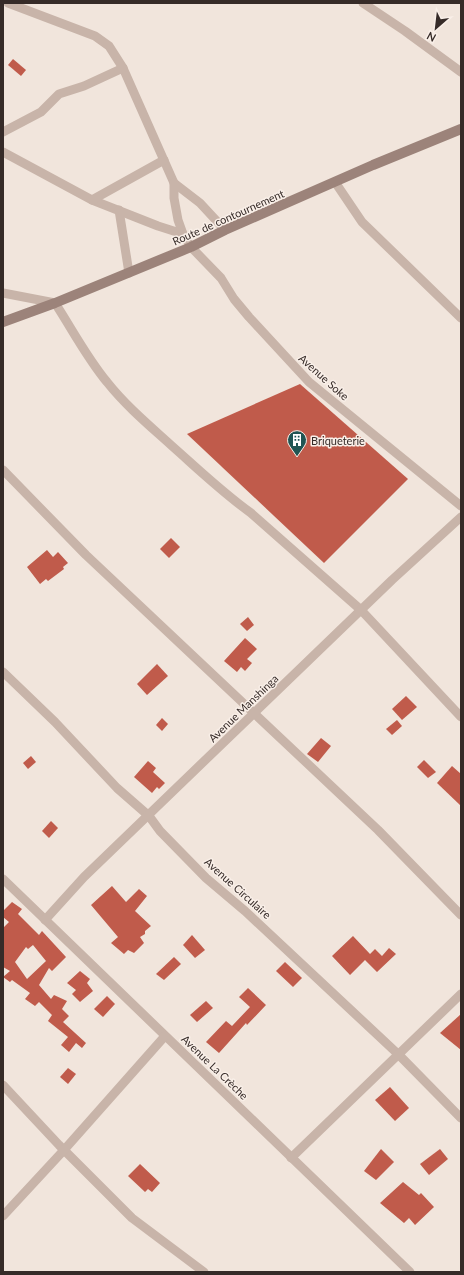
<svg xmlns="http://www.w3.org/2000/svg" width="464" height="1275" font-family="Lato,sans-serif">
<rect width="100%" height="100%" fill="#f1e5dc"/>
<g fill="#c05b4b" fill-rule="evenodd">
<polygon points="13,59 26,70 21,76 8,65"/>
<polygon points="300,384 408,479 324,563 187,434"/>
<polygon points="171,538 180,547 169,558 160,549"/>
<polygon points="47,550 53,557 58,552 68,563 63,567 64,569 48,581 46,579 40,584 27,567"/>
<polygon points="248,617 254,625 247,631 240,624"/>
<polygon points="245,638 257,649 247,659 252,663 245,671 241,667 237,672 224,661"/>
<polygon points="157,664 168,676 147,695 137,684"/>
<polygon points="406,696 417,707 402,720 392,709"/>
<polygon points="162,718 168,724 162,731 156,725"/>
<polygon points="397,720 402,726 392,735 386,729"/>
<polygon points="321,738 331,746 318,762 307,754"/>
<polygon points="31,756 36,762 28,769 23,763"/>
<polygon points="424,760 436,772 428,778 417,767"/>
<polygon points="148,761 156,768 153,772 165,783 159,789 157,787 152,793 134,777"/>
<polygon points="452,766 461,774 461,806 437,783"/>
<polygon points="51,821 58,828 49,838 42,831"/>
<polygon points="112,886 126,902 139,889 147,896 135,911 151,926 145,931 145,934 140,937 144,943 134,953 128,950 124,954 111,943 118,937 91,905"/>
<path d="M12 902 22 909 18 914 39 935 42 931 66 957 52 971 49 968 39 985 51 999 54 995 67 1001 62 1009 69 1016 63 1022 86 1043 82 1048 76 1043 69 1052 61 1045 68 1037 48 1021 52 1015 39 1002 35 1006 25 999 30 993 12 980 10 982 3 977 10 971 3 967V928L9 922 3 917V911ZM33 945 46 961 27 979 15 962 26 947 28 949Z"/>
<polygon points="192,935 205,950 195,958 183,945"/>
<polygon points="353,936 370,954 375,949 382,956 389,948 396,954 377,972 365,960 350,975 332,956"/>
<polygon points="174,957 181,964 164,980 156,974"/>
<polygon points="285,962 302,978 293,987 276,971"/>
<polygon points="80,971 90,979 87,983 93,991 80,1002 72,994 76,990 67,983"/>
<polygon points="248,988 266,1005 247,1025 246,1023 219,1053 206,1042 226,1021 232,1026 250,1007 239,997"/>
<polygon points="107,996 115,1004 103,1017 94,1009"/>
<polygon points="206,1001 213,1008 197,1022 190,1015"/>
<polygon points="461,1014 461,1050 440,1033"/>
<polygon points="68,1068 76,1074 68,1084 60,1077"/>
<polygon points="390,1087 409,1108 395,1121 375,1100"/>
<polygon points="381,1149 394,1162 376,1180 364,1171"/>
<polygon points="440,1149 448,1159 429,1175 420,1164"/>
<polygon points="140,1164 160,1183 152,1192 148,1189 145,1192 128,1176"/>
<polygon points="403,1182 419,1195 421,1193 434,1207 415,1225 409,1218 404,1223 380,1203"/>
</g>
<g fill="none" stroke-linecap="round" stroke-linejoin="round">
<g stroke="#c8b4a9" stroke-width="9">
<polyline points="8,3 95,36 109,46 123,68 174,183 200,203 225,230"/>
<polyline points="363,3 405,31 461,72"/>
<polyline points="3,132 41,112 59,94 84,86 123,68"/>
<polyline points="3,152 92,200 158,226 183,234"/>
<polyline points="335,182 362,222 461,318"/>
<polyline points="174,183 174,198 178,220 183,234 191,247 221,278 234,299 249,317 309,382 461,506"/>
<polyline points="92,200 164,160"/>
<polyline points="119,210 129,273"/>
<path d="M3 293 55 303C72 329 87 358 107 382 126 406 150 426 172 446 198 469 223 493 251 513L361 610 461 717"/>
<polyline points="3,470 86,555 378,830 461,915"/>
<polyline points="3,672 55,722 117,788 149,816 160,831 206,878 245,911 399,1055 461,1118"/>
<polyline points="3,879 410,1272"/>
<polyline points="45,920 84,877 392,580 461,517"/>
<polyline points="3,1085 59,1145 132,1218 204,1272"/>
<polyline points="291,1158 461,994"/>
<polyline points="3,1216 64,1150 165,1036"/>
</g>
<polyline stroke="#9c837a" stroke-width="10" points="3,322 55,303 191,247 225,230 373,165 461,129"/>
</g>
<defs>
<g id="building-pin" transform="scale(1)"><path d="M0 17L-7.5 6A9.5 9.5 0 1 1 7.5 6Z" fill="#205553" stroke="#f9efe8"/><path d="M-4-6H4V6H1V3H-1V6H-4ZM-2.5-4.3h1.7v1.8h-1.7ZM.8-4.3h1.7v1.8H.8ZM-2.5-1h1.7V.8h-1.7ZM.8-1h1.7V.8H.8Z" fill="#fff"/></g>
</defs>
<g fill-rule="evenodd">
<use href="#building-pin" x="297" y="440"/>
</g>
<g text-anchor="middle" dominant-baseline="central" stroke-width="3" stroke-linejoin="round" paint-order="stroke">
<g font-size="11" fill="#362b28" stroke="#f9efe8">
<text transform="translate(228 217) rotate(-24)">Route de contournement</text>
<text transform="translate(324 377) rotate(42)">Avenue Soke</text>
<text transform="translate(243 708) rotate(-44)">Avenue Manshinga</text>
<text transform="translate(238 888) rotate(42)">Avenue Circulaire</text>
<text transform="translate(215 1067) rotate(44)">Avenue La Crèche</text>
</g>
<g font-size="11" fill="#362b28" stroke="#f9efe8" text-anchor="start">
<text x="311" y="440">Briqueterie</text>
</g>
</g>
<rect width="464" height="1275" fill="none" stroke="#362b28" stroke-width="8"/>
<g transform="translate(436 28) rotate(208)" stroke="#f9efe8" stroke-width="3" paint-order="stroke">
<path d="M0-3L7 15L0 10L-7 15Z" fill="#362b28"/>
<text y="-6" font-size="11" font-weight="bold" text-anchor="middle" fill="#362b28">N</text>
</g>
</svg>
